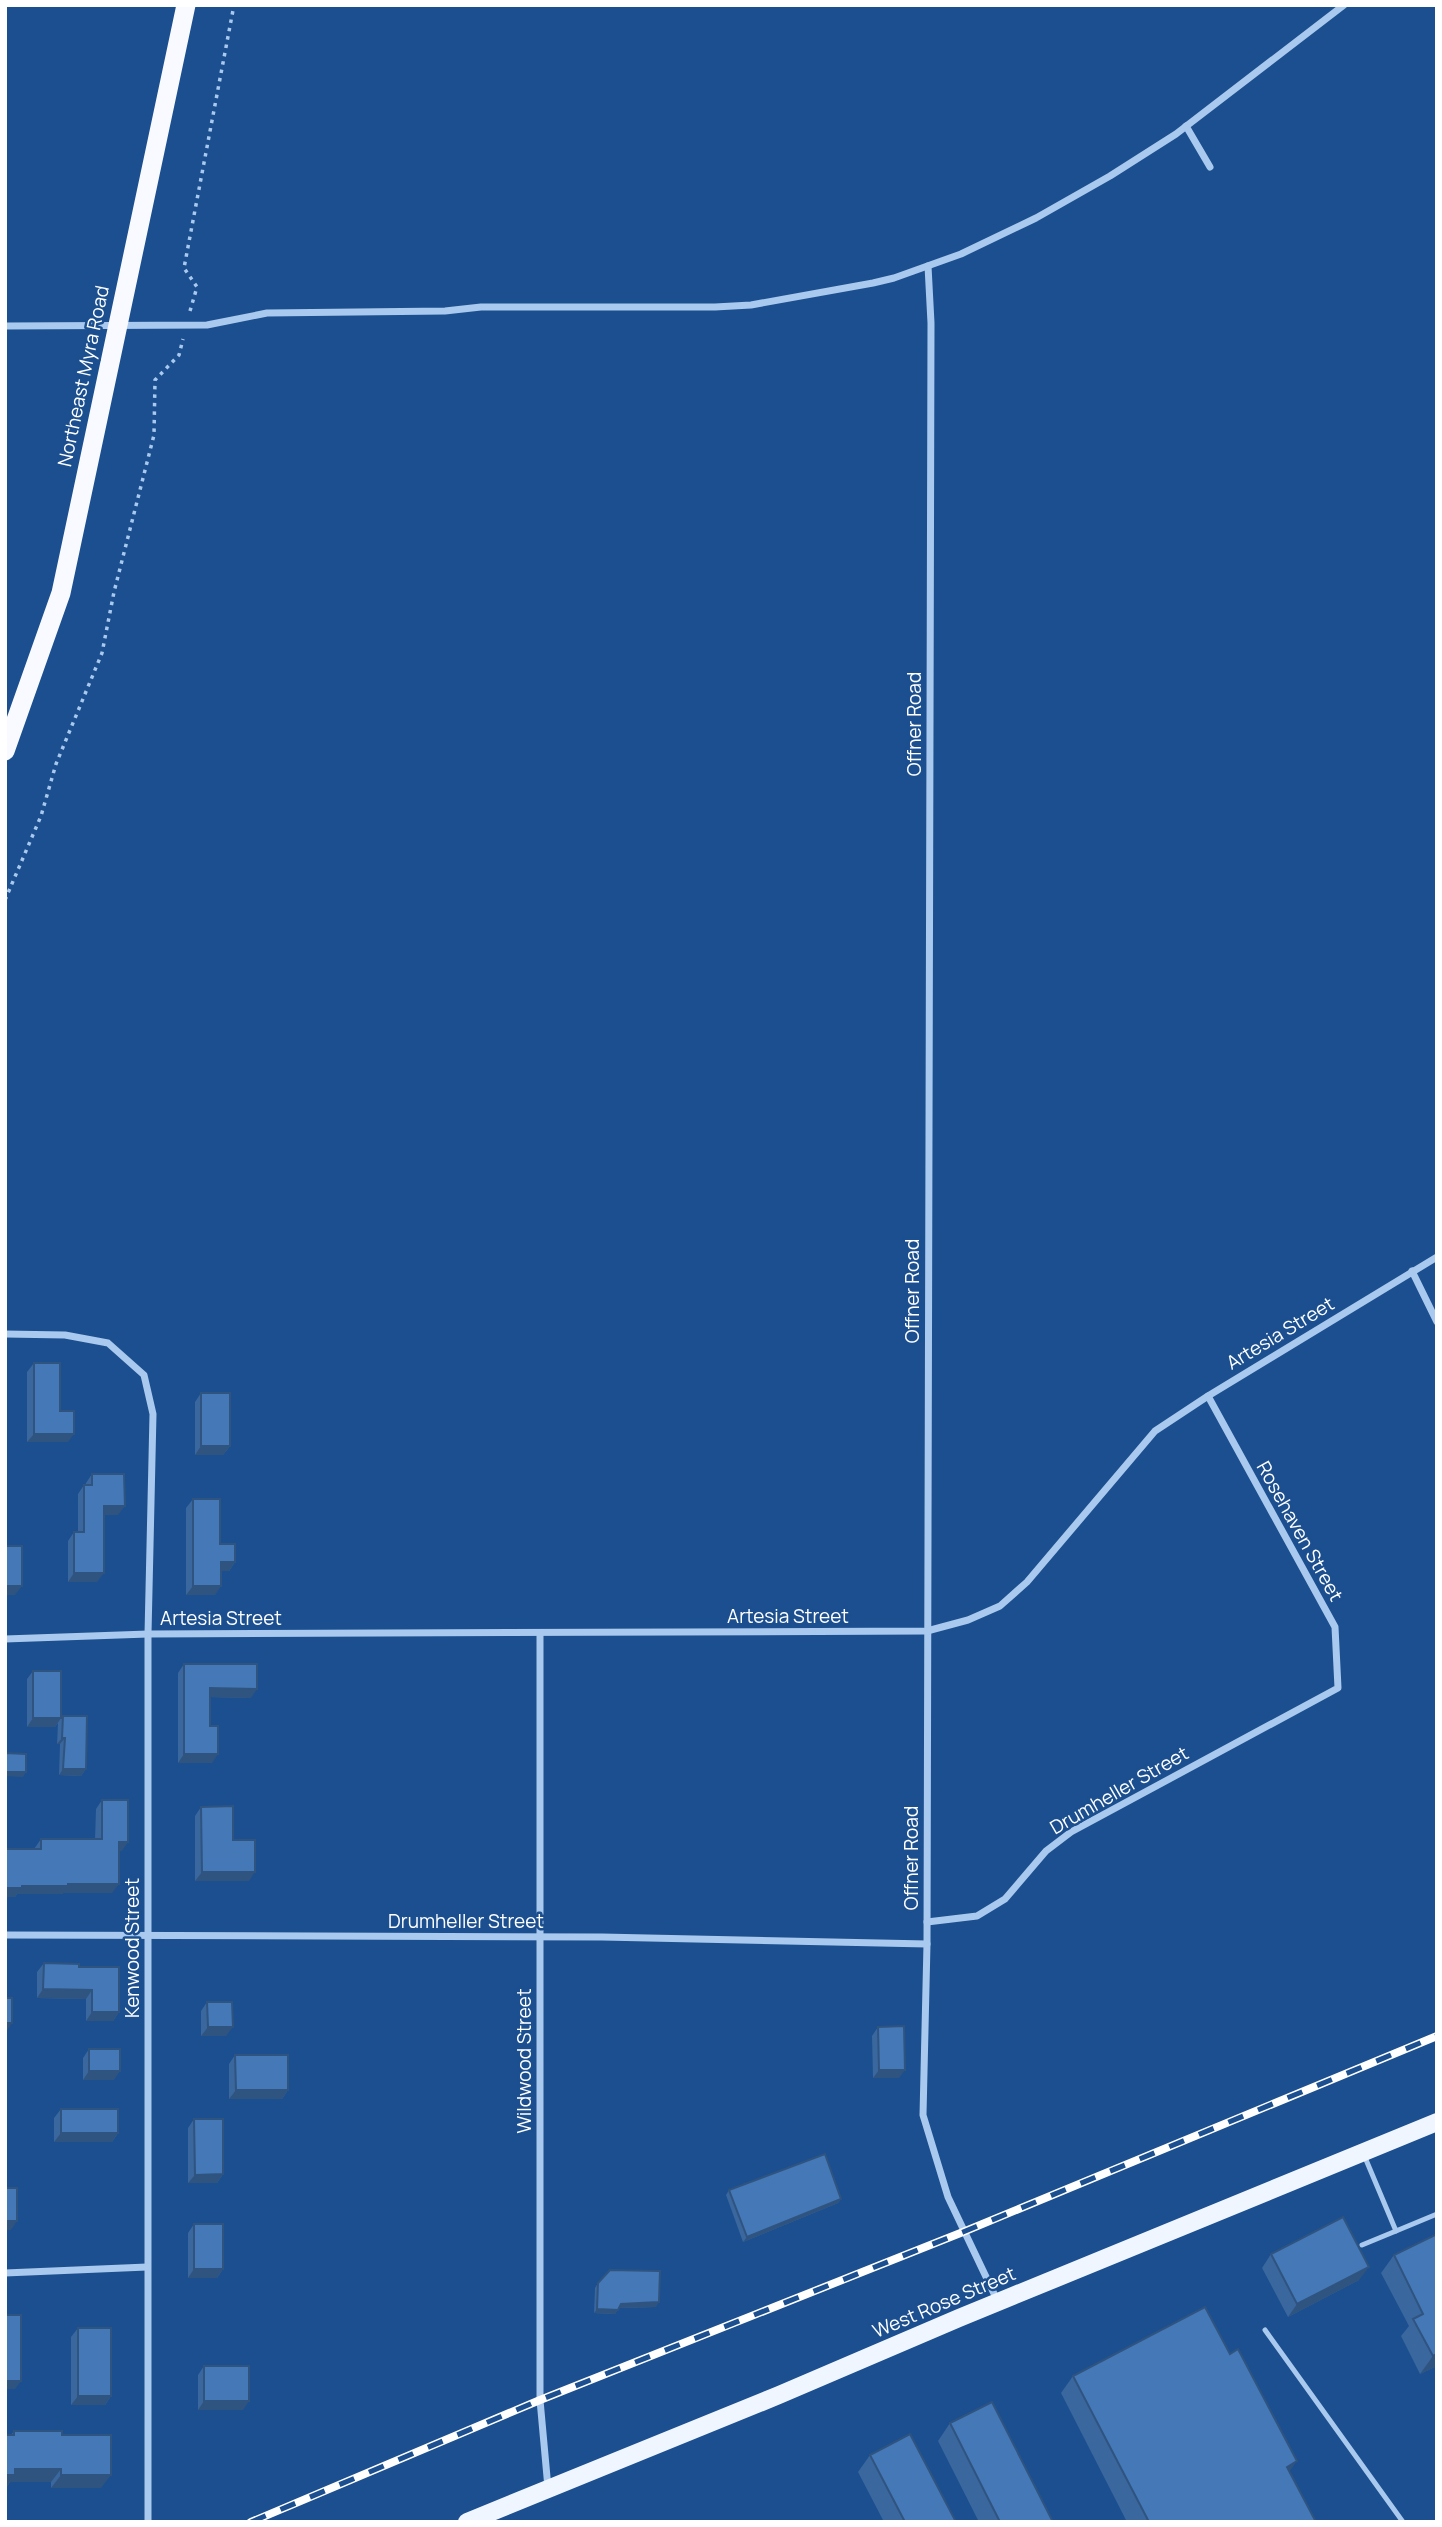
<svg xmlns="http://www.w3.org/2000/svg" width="1442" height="2527" font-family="Manrope,sans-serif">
<rect width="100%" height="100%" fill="#1b4f8f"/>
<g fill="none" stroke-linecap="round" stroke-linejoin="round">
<g stroke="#a9c9ee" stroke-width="3.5" stroke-dasharray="3.5 5" stroke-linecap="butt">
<polyline points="190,311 197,287 184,268 234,5"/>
<polyline points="5,900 41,816 56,764 102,653 114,592 154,435 155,380 179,355 183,339"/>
</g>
<g stroke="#a9c9ee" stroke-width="5">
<polyline points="1364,2155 1396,2231 1437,2214"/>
<polyline points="1362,2245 1396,2231"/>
<polyline points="1265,2330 1403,2522"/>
</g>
<g stroke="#a9c9ee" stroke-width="7">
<polyline points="1186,126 1210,167"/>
<polyline points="928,266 931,323 927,1944 923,2115 948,2197 998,2302"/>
<polyline points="5,326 207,325 267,313 445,311 481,307 715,307 751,305 873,283 894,278 961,254 1036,218 1110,176 1176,134 1344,5"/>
<polyline points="1412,1271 1437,1322"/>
<polyline points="5,1334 65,1335 108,1343 144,1375 153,1414 148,1634 148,2522"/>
<polyline points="540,1633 540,2400 548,2488"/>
<polyline points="5,1639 148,1634 927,1631 968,1620 1000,1606 1027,1582 1155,1431 1208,1396 1437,1257"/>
<polyline points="927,1922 977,1916 1005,1899 1046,1851 1071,1832 1338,1688 1335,1627 1208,1396"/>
<polyline points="5,1935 602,1937 927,1944"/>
<polyline points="5,2273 147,2267"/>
</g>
<polyline stroke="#f0f6ff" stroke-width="18" points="467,2522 779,2395 959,2318 1437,2122"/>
<polyline stroke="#f8faff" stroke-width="19" points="5,751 61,593 186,5"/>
<g stroke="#fff" stroke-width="8">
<polyline id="rail" points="251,2522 540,2400 963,2232 1437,2036"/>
</g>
<use href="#rail" stroke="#1b4f8f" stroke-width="5" stroke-dasharray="16" stroke-linecap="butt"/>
</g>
<g fill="#3a679d">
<polygon points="34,1363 60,1411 68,1442 27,1442 27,1372"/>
<polygon points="201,1393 230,1446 223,1455 195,1455 195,1402"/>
<polygon points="92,1474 118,1515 104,1515 97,1582 68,1582 68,1541 74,1532 78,1532 78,1494 84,1485 86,1485 86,1483"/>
<polygon points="193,1499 220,1544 235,1562 229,1571 221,1571 215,1595 186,1595 186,1508"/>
<polygon points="184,1664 251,1698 210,1697 212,1763 178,1763 178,1673"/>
<polygon points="33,1671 61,1717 63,1716 86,1769 81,1776 59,1775 60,1744 57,1744 58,1723 55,1727 27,1727 27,1679"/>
<polygon points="102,1800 122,1851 119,1851 112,1893 63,1893 62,1894 17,1894 15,1897 5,1897 5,1849 34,1849 41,1839 95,1839 96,1809"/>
<polygon points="201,1807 233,1840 249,1881 195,1881 195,1816"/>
<polygon points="44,1963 79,1967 119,2012 113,2021 86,2021 86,1999 37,1998 37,1972"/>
<polygon points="207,2002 226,2036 201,2036 201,2011"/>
<polygon points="878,2027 899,2078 873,2078 872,2036"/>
<polygon points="89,2049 114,2080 83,2080 83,2058"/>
<polygon points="235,2055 288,2090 282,2099 229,2099 229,2064"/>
<polygon points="61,2109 118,2133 112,2142 54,2142 54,2118"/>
<polygon points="194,2119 223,2174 217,2183 188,2183 188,2128"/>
<polygon points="729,2190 841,2199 838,2203 743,2242 726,2195"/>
<polygon points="194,2224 223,2269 217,2278 188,2278 188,2233"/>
<polygon points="1437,2234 1437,2366 1420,2374 1401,2336 1409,2326 1381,2273 1394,2255"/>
<polygon points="1271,2254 1359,2280 1288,2317 1262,2268"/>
<polygon points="598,2283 656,2307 619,2308 615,2314 594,2313 595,2288"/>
<polygon points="78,2328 111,2396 105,2405 71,2405 71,2337"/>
<polygon points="204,2366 243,2410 198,2410 198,2375"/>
<polygon points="1073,2376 1316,2522 1127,2522 1061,2393"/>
<polygon points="950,2423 1053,2522 979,2522 938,2441"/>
<polygon points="14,2431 62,2435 101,2488 51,2488 51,2482 10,2482 6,2488 11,2435"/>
<polygon points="870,2455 956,2522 884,2522 858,2472"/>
</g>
<g fill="#305480">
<polygon points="34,1434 74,1434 68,1442 27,1442"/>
<polygon points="201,1446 230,1446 223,1455 195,1455"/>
<polygon points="104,1506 125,1506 118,1515 97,1515"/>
<polygon points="221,1562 235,1562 229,1571 215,1571"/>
<polygon points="74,1573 104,1573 97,1582 68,1582"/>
<polygon points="5,1586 22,1586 15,1595 5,1595"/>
<polygon points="193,1586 221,1586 215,1595 186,1595"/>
<polygon points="210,1688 257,1689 251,1698 204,1697"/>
<polygon points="33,1718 61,1718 55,1727 27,1727"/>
<polygon points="62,1738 65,1738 60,1744 57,1744"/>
<polygon points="184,1754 218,1754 212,1763 178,1763"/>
<polygon points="63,1769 86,1769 81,1776 59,1775"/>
<polygon points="5,1772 26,1772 23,1777 5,1776"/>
<polygon points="119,1842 128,1842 122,1851 112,1851"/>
<polygon points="202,1872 255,1872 249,1881 195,1881"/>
<polygon points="68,1884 119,1884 112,1893 63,1893 62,1894 17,1894 15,1897 5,1897 5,1888 22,1886"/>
<polygon points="43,1989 92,1990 86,1999 37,1998"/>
<polygon points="92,2012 119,2012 113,2021 86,2021"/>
<polygon points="5,2023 12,2023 6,2032 5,2032"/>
<polygon points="208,2027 233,2027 226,2036 201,2036"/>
<polygon points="879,2070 905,2070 899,2078 873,2078"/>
<polygon points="89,2071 120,2071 114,2080 83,2080"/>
<polygon points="236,2090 288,2090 282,2099 229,2099"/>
<polygon points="61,2133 118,2133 112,2142 54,2142"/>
<polygon points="223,2174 217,2183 188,2183 195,2175"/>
<polygon points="841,2199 838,2203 743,2242 747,2237"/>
<polygon points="5,2221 17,2221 11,2230 5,2230"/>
<polygon points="1369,2267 1359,2280 1288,2317 1297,2304"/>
<polygon points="194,2269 223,2269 217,2278 188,2278"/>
<polygon points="659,2302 656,2307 618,2308 621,2304"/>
<polygon points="597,2309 618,2310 615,2314 594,2313"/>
<polygon points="1437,2354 1437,2366 1420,2374 1433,2356"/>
<polygon points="5,2381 21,2381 15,2389 5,2389"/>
<polygon points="78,2396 111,2396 105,2405 71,2405"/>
<polygon points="204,2401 249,2401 243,2410 198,2410"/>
<polygon points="1297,2461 1284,2479 1287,2467"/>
<polygon points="15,2469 61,2469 51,2482 10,2482 6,2488 5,2475"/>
<polygon points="61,2475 111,2475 101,2488 51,2488"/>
</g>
<g fill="#4478b7" stroke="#305480" stroke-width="2">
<polygon points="34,1363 60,1363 60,1411 74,1411 74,1434 34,1434"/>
<rect x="201" y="1393" width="29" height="53"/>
<polygon points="92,1474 124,1474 125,1506 104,1506 104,1573 74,1573 74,1532 84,1532 84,1485 92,1485"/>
<polygon points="193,1499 220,1499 220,1544 235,1544 235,1562 221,1562 221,1586 193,1586"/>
<rect x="5" y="1546" width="17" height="40"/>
<polygon points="184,1664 257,1664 257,1689 210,1688 210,1726 218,1726 218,1754 184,1754"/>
<rect x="33" y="1671" width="28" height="47"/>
<polygon points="63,1716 87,1716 86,1769 63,1769 65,1738 62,1738"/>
<polygon points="5,1753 26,1754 26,1772 5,1772"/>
<polygon points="102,1800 128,1800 128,1842 119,1842 119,1884 68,1884 68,1886 22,1886 22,1888 5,1888 5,1849 41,1849 41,1839 102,1839"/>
<polygon points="233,1806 233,1840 255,1840 255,1872 202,1872 201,1807"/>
<polygon points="44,1963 79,1964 79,1967 119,1967 119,2012 92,2012 92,1990 43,1989"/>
<rect x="5" y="1998" width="7" height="25"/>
<polygon points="207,2002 232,2002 233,2027 208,2027"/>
<polygon points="904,2026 905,2070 879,2070 878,2027"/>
<rect x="89" y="2049" width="31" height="22"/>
<polygon points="235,2055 288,2055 288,2090 236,2090"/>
<rect x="61" y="2109" width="57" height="24"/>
<polygon points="194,2119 223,2119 223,2174 195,2175"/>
<polygon points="825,2154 841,2199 747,2237 729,2190"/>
<rect x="5" y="2188" width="12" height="33"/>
<polygon points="1343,2217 1369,2267 1297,2304 1271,2254"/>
<rect x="194" y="2224" width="29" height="45"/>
<polygon points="1437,2234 1437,2354 1433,2356 1413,2319 1423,2314 1394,2255"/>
<polygon points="610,2270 660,2271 659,2302 621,2304 618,2310 597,2309 598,2283"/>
<polygon points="1205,2307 1230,2354 1238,2349 1297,2461 1287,2467 1316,2522 1149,2522 1073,2376"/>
<rect x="5" y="2315" width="16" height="66"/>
<rect x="78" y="2328" width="33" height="68"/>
<rect x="204" y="2366" width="45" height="35"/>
<polygon points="992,2402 1053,2522 1000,2522 950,2423"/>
<polygon points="14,2431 62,2431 62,2435 111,2435 111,2475 61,2475 61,2469 15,2469 15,2475 5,2475 5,2435 14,2435"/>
<polygon points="910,2434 956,2522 905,2522 870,2455"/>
</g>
<g text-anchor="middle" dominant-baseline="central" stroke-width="5" stroke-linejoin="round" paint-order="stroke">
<g font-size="19" fill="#fff" stroke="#1b4f8f">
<text transform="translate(83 376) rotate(-78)">Northeast Myra Road</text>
<text transform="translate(914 724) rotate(-90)">Offner Road</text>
<text transform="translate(912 1291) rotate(-90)">Offner Road</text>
<text transform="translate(1280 1333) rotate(-31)">Artesia Street</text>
<text transform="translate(1300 1531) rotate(61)">Rosehaven Street</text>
<text x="788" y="1616">Artesia Street</text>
<text x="221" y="1618">Artesia Street</text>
<text transform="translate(1119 1790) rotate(-30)">Drumheller Street</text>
<text transform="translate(911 1858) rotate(-90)">Offner Road</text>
<text x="466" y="1921">Drumheller Street</text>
<text transform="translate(132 1948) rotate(-90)">Kenwood Street</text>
<text transform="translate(524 2061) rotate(-90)">Wildwood Street</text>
<text transform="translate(944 2302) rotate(-23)">West Rose Street</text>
</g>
</g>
<rect width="1442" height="2527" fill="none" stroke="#ffffff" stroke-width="14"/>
</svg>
